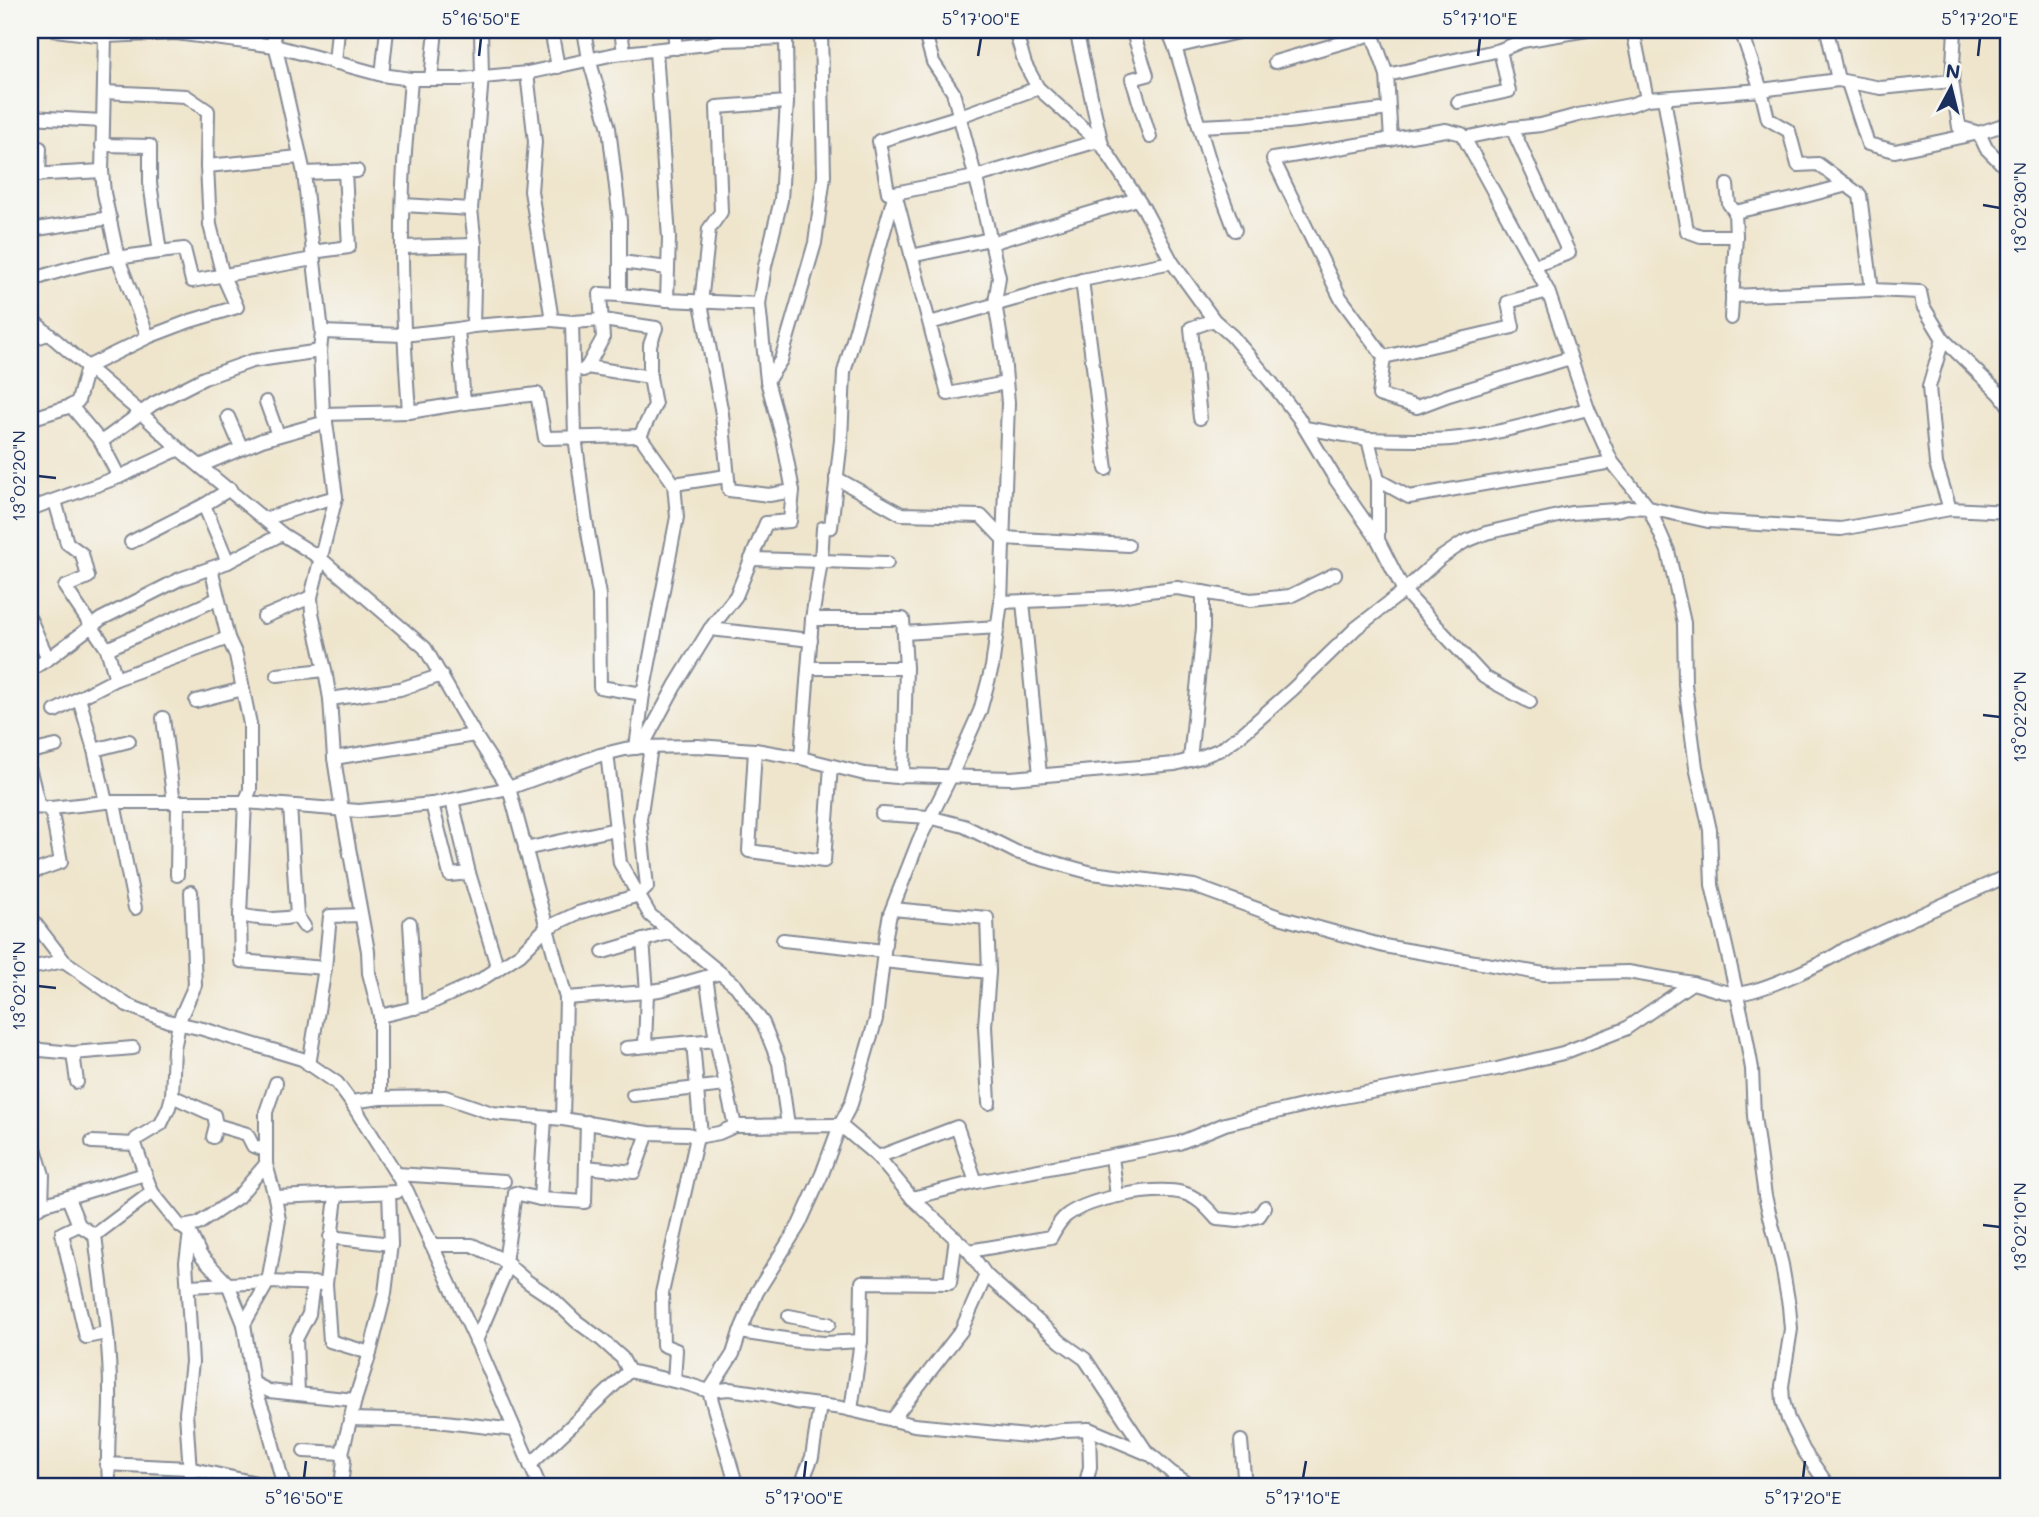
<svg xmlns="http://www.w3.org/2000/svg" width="2039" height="1517" font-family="Mali,sans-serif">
<rect width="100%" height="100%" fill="#f6f6f2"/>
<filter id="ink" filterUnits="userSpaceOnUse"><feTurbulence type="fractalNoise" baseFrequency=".0143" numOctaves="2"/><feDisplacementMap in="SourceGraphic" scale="14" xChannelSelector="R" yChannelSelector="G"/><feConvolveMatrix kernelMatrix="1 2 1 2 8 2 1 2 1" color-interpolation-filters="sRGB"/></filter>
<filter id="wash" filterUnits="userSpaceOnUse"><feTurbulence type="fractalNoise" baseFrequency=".00686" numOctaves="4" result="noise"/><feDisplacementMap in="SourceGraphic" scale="28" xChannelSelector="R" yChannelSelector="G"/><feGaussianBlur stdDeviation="1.57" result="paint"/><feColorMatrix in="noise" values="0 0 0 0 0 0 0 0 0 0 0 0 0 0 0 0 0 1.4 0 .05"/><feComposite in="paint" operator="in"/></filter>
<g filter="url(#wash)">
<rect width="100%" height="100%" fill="#efe5cc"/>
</g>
<g filter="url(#ink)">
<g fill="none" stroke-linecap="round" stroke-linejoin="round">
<g stroke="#858a95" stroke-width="16">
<g id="minor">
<polyline points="55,30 105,36 176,33 275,46 382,75 411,79 462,79 527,73 615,54 707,44 722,40 786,38 786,30"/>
<polyline points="272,30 304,173 322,332 320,351 323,414"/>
<polyline points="551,30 558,67"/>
<polyline points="584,30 589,59 609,128 620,221 620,295 600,294 603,338 587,367"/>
<polyline points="621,30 624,53"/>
<polyline points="674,30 676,48"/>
<polyline points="1015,30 1025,64 1038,88 1102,145 1144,209 1172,262 1214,320 1232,336 1271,382 1298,417 1336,480 1378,540 1404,591 1484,677 1530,702"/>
<polyline points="1076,30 1102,145"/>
<polyline points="1132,30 1147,75 1132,79 1150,137"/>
<polyline points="1168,30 1175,47 1212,169 1235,230"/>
<polyline points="1371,30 1387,75 1391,140"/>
<polyline points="1633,30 1647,99 1761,90 1838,80 1881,88 1952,81"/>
<polyline points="1741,30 1761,90 1768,119 1789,131 1798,165 1818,164 1860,195 1872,290 1920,292 1923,306 1943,339 1929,387 1936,464 1950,509"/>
<polyline points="1827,30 1838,80"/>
<polyline points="1955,30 1952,81 1959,127 1979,133 1986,148 2007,169 2009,177"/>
<polyline points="105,36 102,171 104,193 118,258 148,337"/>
<polyline points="1522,41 1587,30"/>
<polyline points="1175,47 1238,32"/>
<polyline points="1275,62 1372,34"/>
<polyline points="335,63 338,30"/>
<polyline points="527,73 535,142 531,191 552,320 572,322 603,320 656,328 650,345 650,377 655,405 640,436 674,484 677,517 643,694 636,748"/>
<polyline points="382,75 387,30"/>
<polyline points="1387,75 1500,50"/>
<polyline points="431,79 436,30"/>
<polyline points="1848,83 1868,144 1895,151 1979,133 2009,123"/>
<polyline points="104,92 186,96 208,111 207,166"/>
<polyline points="1664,98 1687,231 1701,236 1736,236 1735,212 1729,204 1727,185"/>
<polyline points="787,102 717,107 721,212 709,229 701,303 722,414 729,490 769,495 793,491"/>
<polyline points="1458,102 1509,91 1500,50 1522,41 1519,30"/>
<polyline points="30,117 102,121"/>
<polyline points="1199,126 1288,122 1389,109"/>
<polyline points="1512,128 1569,253 1534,266"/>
<polyline points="1464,138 1512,128 1541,125 1578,115 1630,105 1647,99"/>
<polyline points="102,145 150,146 150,183 160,252"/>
<polyline points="304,173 357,171"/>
<polyline points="30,175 102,171"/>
<polyline points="39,175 40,148"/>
<polyline points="403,205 471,209"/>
<polyline points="1735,212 1798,198 1847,185"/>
<polyline points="30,230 110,218"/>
<polyline points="991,243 1137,199"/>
<polyline points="402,247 475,245"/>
<polyline points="312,252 349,247 345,171"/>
<polyline points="911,256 990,239"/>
<polyline points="621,262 668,268"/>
<polyline points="1082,280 1106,469"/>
<path d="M30 281C79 262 132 255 184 249L192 281 313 259"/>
<polyline points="1548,291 1508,302 1513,327 1384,357 1340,297 1273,159 1446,130 1462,134 1548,291 1588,409 1612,462 1649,508 1668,551 1684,623 1685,684 1696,767 1710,830 1712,885 1745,1030 1752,1069 1754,1116 1765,1196 1782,1265 1789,1306 1791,1329 1782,1386 1783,1401 1788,1419 1804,1451 1829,1487"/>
<polyline points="620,295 667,300"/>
<polyline points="1732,296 1872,290"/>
<polyline points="759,304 765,266 781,200 787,102 786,38"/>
<polyline points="30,318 141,413 179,449 282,534 320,558 425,648 475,735 509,788 566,998 563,1119"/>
<polyline points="1731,318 1736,236"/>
<polyline points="572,322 575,436 585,515 599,595 600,687 643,694"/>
<polyline points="930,323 1082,280 1172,262"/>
<polyline points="473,326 552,320"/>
<polyline points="322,332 403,335 458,329"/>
<polyline points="1943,339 2000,394 2009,406"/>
<polyline points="30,340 48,334"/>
<polyline points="1384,357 1379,395 1417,407 1449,395 1570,358"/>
<polyline points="583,370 587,367 650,377"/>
<polyline points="767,381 781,360 815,243 824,176 821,30"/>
<polyline points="1006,383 948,394 895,193 888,192 879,141 960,116 1038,88"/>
<polyline points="266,402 278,435"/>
<polyline points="464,403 537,394 545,438 640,436"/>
<path d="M409 412C403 330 399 247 404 165 406 136 409 108 411 79"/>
<polyline points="228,417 241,447"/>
<polyline points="1200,418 1191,328 1214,320"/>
<polyline points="30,419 71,406"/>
<polyline points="1305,428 1368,439 1378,480 1378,539"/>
<path d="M1368 439C1396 440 1422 441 1450 439 1496 435 1543 420 1588 409"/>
<polyline points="101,442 153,404 204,378 252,361 320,351"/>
<polyline points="200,466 262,440 326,422"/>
<polyline points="119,477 101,442 71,406 78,401 87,367 148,337 190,321 237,307 223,276 210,225 207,166 299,157"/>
<polyline points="836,478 901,514 981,516 1002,538 1128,545"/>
<polyline points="1378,480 1409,497 1612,462"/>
<polyline points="674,484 727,476"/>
<polyline points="55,501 67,543 82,554 88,577 65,587 107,649"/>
<polyline points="30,509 119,477 179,449"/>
<polyline points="265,519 307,505 336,497"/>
<polyline points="131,542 204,505"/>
<polyline points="751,559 887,563"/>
<polyline points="228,562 204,505 230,489"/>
<polyline points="211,568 228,638 236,655 250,724 250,790 245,802 240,915 241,961 325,968"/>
<polyline points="1001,602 1116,597 1148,591 1177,588 1251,600 1290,596 1335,574"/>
<polyline points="1023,602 1040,775"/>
<polyline points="264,617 311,597"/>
<polyline points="30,619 48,659"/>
<polyline points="812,619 903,619 906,668 903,775"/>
<polyline points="710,629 811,640"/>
<polyline points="904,633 998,627"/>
<polyline points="809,668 906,668"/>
<polyline points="30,670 48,659 101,619 180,579 228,562 282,534"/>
<polyline points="277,675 325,670"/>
<polyline points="116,679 107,649 217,599"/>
<polyline points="330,699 400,689 442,675"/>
<polyline points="196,701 243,689"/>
<polyline points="55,711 79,698"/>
<polyline points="163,718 174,803"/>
<polyline points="642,747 675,686 710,629 736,596 766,523 790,521 793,491 783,439 767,381 759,304 667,300 669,238 656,51"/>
<polyline points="94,750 129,741"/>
<polyline points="755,750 749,851 824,861 831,766"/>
<polyline points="30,752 56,746"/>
<polyline points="607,753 620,863 650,915 736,986 763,1023 779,1063 788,1125"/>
<polyline points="334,758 475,735"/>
<polyline points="801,758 812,619 821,561 823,528 831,527 841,440 844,372 895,193 975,177 1098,141"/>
<polyline points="1190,760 1203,628 1203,592"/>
<polyline points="30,771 39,807"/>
<polyline points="452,800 469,873 498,969"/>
<polyline points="106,802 94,750 79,698 116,679 228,638"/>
<polyline points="114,803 135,908"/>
<polyline points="432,804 450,875 469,873"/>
<polyline points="290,806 297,916 304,926"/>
<polyline points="30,807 51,808 106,802 245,802 359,811 432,804 509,788 600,755 625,749 642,747 697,746 755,750 801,758 865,774 897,777 903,775 1011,778 1175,764 1201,757 1221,749 1241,735 1293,689 1356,628 1404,591 1439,559 1464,542 1486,533 1571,513 1616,510 1628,507 1649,508 1708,521 1841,529 1950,509 2009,512"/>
<polyline points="882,814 929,817 964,826 1016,852 1092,873 1194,886 1279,917 1384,946 1544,974 1628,972 1692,983"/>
<polyline points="525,849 616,829"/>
<polyline points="30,873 61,862 51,808"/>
<polyline points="177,875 178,802"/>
<polyline points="893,909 987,918 989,972"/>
<path d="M240 915C260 919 277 921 297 916"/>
<polyline points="30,917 64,961 127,1005 168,1021 203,1029 302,1059 337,1083 351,1102 407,1191 478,1345 540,1487"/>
<polyline points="410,923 415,1008"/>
<polyline points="643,940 647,992 645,1046"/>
<polyline points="783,940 884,951"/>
<polyline points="603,952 671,932"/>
<polyline points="883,961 989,972 985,1026 989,1103"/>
<polyline points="30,968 64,961"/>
<polyline points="706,977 716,1040 735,1126"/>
<polyline points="566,998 647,992 664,989 720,973"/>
<polyline points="380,1016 426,1005 479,981 520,954 546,928 578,913 639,895 647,887 640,819 651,747"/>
<polyline points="178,1023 195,985 191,892"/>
<polyline points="693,1042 701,1136"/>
<polyline points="626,1048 716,1040"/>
<polyline points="30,1049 73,1053 133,1048"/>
<polyline points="73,1053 77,1082"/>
<polyline points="309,1065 325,968 330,916 361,915"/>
<polyline points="276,1083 266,1112 266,1164 275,1197 279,1220 268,1282 244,1324 253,1383 266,1419 284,1487"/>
<polyline points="633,1095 726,1085"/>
<polyline points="172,1096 214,1115 216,1125 213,1137"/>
<polyline points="380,1098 380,1016 369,973 368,951 342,810 334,758 330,699 325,670 312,613 311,597 336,497 326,422 323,414 409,412 464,403 458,329 473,326 475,245 471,209 482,76 481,30"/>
<polyline points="351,1102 380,1098 445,1097 492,1113 563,1119 648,1133 688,1134 697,1137 719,1133 735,1126 840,1125 878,1157 912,1198 969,1251 986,1275 1061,1342 1085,1359 1148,1454"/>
<polyline points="216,1125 247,1134 253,1146 266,1150"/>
<polyline points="30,1132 43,1175 42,1205"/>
<polyline points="92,1142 135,1144"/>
<polyline points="878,1157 957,1127 976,1182"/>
<polyline points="1112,1157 1117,1196"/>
<polyline points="586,1167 634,1172 648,1133"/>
<polyline points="145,1174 152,1192 179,1225 190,1233 201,1256 228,1284 244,1324"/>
<polyline points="397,1174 504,1181"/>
<polyline points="336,1196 326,1284 330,1341 370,1353"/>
<polyline points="275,1197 397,1192"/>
<path d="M68 1198 79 1225 95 1235C101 1286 110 1338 110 1390 111 1423 105 1455 110 1487"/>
<path d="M912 1198 976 1182 1179 1143 1225 1124 1332 1099 1497 1069 1563 1053 1625 1029 1692 983C1705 986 1727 995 1740 993 1761 992 1827 962 1845 949L2009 875"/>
<polyline points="540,1199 545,1118"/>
<polyline points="30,1214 42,1205 145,1174 135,1144 136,1139 161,1124 169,1107 172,1096 174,1049 179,1024"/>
<polyline points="79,1225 62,1233 86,1337 106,1333"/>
<polyline points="182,1227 198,1224 238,1197 266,1164"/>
<polyline points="190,1233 186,1262 192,1362 186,1413 191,1487"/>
<polyline points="95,1235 152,1192"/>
<polyline points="330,1237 391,1244"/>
<polyline points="431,1245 472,1245 501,1259 528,1282 552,1298 576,1321 602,1340 622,1358 629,1371 687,1384 709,1391 729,1389 764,1394 795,1402 842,1408 914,1425 1027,1436 1063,1430 1089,1429 1151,1455 1172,1473 1193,1487"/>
<path d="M969 1251 1051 1237C1055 1230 1059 1221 1067 1215 1091 1198 1154 1186 1183 1193 1198 1197 1207 1208 1217 1219L1238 1221 1259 1216 1265 1207"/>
<polyline points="505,1262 515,1193 540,1199 585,1202 587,1122"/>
<polyline points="189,1286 268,1282 326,1284"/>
<polyline points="789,1316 829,1324"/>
<polyline points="740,1332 798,1341 825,1343 861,1341"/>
<polyline points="476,1341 509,1264"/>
<polyline points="674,1381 676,1350 663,1345 662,1293 697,1137"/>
<polyline points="253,1383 269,1391 355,1400"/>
<polyline points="298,1394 296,1339 309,1314 313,1283"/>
<polyline points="851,1410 861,1341 862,1282 950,1283 956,1238"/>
<polyline points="350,1419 436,1421 515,1430"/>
<polyline points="892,1420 961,1331 986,1275"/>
<polyline points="1241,1441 1245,1487"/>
<polyline points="304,1451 342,1453"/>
<polyline points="106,1464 188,1468 274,1487"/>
<polyline points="530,1465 629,1371"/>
<polyline points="341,1487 344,1460 342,1453 355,1400 370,1353 385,1293 391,1244 389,1193"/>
<polyline points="737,1487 709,1391 733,1354 740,1332 757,1292 799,1225 822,1174 840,1125 851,1104 876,1019 886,935 890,914 919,840 951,776 980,711 992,667 1001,602 1008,403 1004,357 995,303 999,277 980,194 953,92 933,62 924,30"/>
<polyline points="804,1487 804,1477 812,1457 820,1405"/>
<polyline points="1085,1487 1090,1467 1089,1429"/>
</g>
</g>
<use href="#minor" stroke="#fff" stroke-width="12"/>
</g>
</g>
<path fill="none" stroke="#1b2f5e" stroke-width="2.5" d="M479 56 481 38M978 56 981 38M1478 56 1480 38M1978 56 1980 38M1983 205 2000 208M38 476 56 478M1983 715 2000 717M38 986 56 988M1983 1225 2000 1227M304 1478 306 1461M804 1478 806 1461M1303 1478 1306 1461M1803 1478 1805 1461"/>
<rect width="2039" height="1517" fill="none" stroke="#f6f6f2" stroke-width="77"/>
<g transform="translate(1951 88) rotate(7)" stroke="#f6f6f2" stroke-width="5" paint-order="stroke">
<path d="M0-5L12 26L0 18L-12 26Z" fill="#1b2f5e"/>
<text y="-10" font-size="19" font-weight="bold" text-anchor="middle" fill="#1b2f5e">N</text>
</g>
<rect x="38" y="38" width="1962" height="1440" fill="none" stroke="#1b2f5e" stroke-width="2.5"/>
<g font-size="18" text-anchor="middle" fill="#1b2f5e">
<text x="481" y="25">5°16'50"E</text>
<text x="981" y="25">5°17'00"E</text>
<text x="1480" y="25">5°17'10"E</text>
<text x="1980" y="25">5°17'20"E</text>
<text transform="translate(2020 208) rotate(-90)" y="6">13°02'30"N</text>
<text transform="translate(19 476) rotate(-90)" y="6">13°02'20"N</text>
<text transform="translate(2020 717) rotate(-90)" y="6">13°02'20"N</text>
<text transform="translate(19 986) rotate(-90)" y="6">13°02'10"N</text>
<text transform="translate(2020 1227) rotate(-90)" y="6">13°02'10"N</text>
<text x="304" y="1504">5°16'50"E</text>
<text x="804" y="1504">5°17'00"E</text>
<text x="1303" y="1504">5°17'10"E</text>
<text x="1803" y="1504">5°17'20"E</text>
</g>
</svg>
